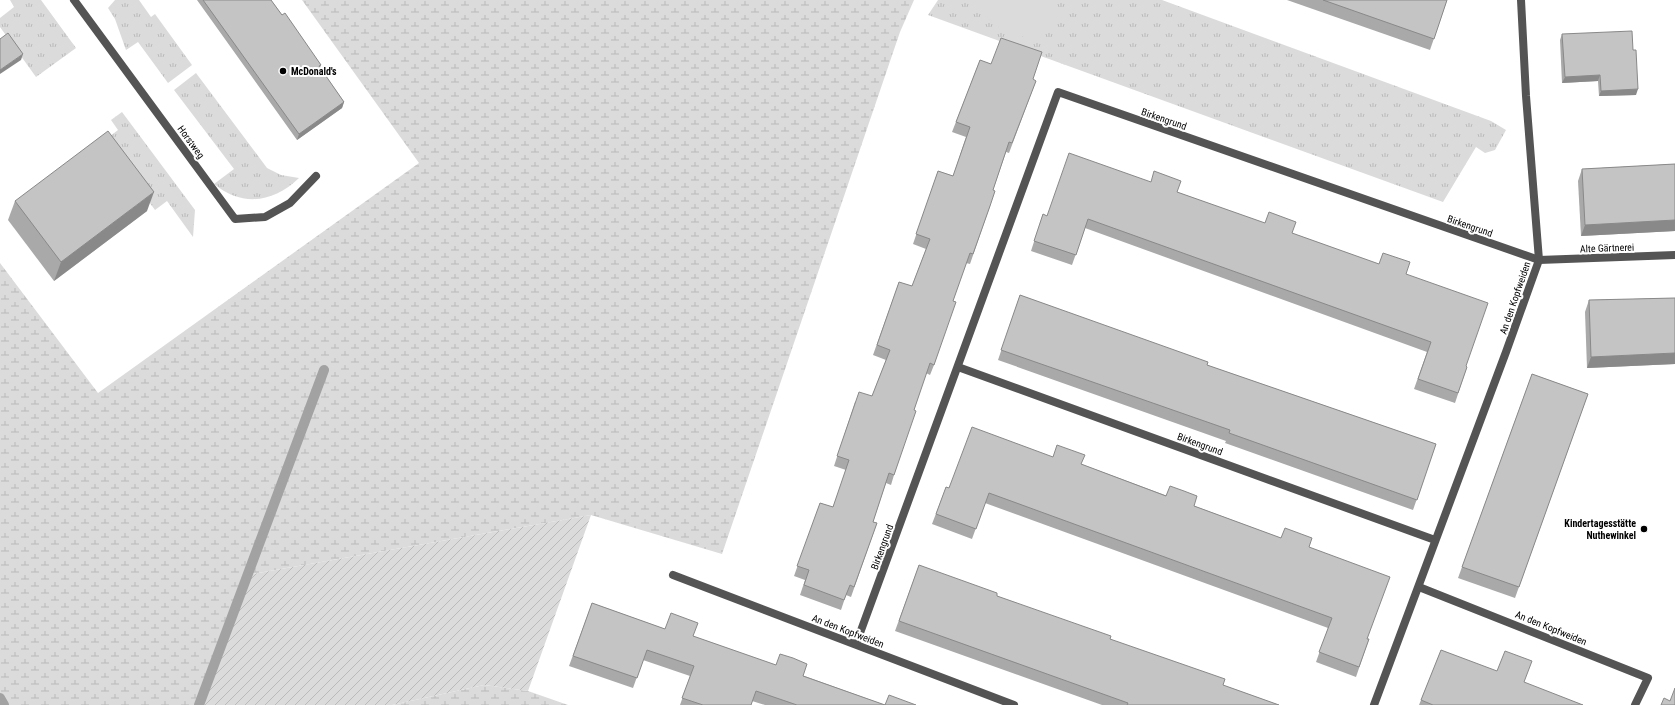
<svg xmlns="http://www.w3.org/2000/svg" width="1675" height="705" font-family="'Roboto Condensed',sans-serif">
<defs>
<pattern id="grass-tufts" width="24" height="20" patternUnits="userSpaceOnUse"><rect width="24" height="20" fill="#dbdbdb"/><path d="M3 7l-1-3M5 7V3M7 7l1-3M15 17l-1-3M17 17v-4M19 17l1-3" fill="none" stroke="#bababa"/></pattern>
<pattern id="wetland-marsh" width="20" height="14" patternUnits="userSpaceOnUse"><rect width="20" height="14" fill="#dbdbdb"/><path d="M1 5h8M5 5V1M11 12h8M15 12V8" fill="none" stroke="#bababa"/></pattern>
<pattern id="garden-furrows" width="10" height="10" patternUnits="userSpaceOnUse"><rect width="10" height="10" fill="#dbdbdb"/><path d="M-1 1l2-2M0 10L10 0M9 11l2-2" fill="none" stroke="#bababa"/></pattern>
</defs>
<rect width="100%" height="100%" fill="#fff"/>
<g fill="url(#grass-tufts)">
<polygon points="10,0 41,0 76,48 36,77 0,27 0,18 14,7"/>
<polygon points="115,0 139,0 151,17 155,14 192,65 168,83 138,42 126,50 115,19 108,8"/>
<polygon points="938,0 1162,0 1491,121 1506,130 1495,150 1485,153 1476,147 1443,202 928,15"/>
<path d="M196 73 267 168 281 175 299 178C273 203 242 207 214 184L234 169 174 90Z"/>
<polygon points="122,112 195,210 193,237 167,201 155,210 104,141 118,130 111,120"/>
</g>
<g fill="url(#wetland-marsh)">
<polygon points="302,0 914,0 900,32 722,554 591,515 252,574 200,705 0,705 0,263 98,393 419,163"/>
<polygon points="484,685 528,691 568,705 392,705"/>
</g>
<polygon fill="url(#garden-furrows)" points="591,515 528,691 484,685 392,705 200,705 252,574"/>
<polygon fill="#dbdbdb" points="978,0 1052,0 1054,20 1043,34 1027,38 1002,30 982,13"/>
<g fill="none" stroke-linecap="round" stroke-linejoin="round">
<g stroke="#a2a2a2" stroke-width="10">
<polyline points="0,698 4,705"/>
<polyline points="199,705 324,370"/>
</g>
<g stroke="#545454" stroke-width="8">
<polyline points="74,0 235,219 265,217 290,203 316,176"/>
<polyline points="958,367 1435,540"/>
<polyline points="673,575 1014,705"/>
<polyline points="1419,587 1648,678 1635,705"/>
<polyline points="856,644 1058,92 1539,260 1675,255"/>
<polyline points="1374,705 1506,352 1539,260 1526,96 1521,0"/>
</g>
</g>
<g fill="#a9a9a9">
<polygon points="197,0 271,0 282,15 321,65 320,68 344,102 342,108 297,140"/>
<polygon points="1287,0 1447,0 1430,50"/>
<polygon points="1562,34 1633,50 1636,95 1599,96 1598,81 1562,83 1560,40"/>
<polygon points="980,60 1036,81 1009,153 1006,152 993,190 990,206 970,264 966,263 953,301 934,365 930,375 926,373 914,410 894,475 891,485 886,483 873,522 877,523 851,597 846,595 841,610 800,595 805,580 794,576 820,503 833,507 846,470 834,466 855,402 872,396 886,360 873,355 899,282 912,286 926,249 913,244 938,171 953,176 966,137 952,132"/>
<polygon points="1675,164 1675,231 1581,236 1578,181 1582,169"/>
<polygon points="1177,192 1406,274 1466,366 1467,367 1455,403 1414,389 1427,352 1085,228 1072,265 1031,251 1043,214 1047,216"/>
<polygon points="15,201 147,211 54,281 8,220"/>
<polygon points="1020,295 1207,365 1436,444 1413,510 1225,443 1226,441 998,360"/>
<polygon points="1675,298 1675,364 1587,368 1585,312 1589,300"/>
<polygon points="1532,374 1588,394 1515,598 1458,578"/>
<polygon points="1053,457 1081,464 1281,538 1309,547 1367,639 1369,639 1356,677 1316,662 1328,628 985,503 972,539 932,524 946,487 949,488"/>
<polygon points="919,565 997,596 1110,639 1223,685 1279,705 1102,705 895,631"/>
<polygon points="592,603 665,629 693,636 885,705 916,705 765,705 752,701 751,705 680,705 690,676 643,660 633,688 569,666"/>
<polygon points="1441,650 1524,683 1583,705 1419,705"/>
</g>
<g fill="#898989">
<polygon points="23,54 21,60 0,74 0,70"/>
<polygon points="1600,75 1598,81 1562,83 1565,77"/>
<polygon points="1638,89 1636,95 1599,96 1601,91"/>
<polygon points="344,102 342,108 297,140 299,134"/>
<polygon points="154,192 147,211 54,281 61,262"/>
<polygon points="1675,220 1675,231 1581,236 1585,225"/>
<polygon points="1675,353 1675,364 1587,368 1591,357"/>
</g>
<g fill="#c4c4c4" stroke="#898989">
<polygon points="203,0 271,0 282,15 285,13 321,65 319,66 344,102 299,134"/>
<polygon points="1323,0 1447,0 1434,39"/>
<polygon points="1632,31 1633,50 1636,50 1638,89 1601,91 1600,75 1565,77 1562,34"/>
<polygon points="8,33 23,54 0,70 0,39"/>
<polygon points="1001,38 1042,52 1033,79 1036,81 1012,143 1009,142 993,190 995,191 990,206 973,254 970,253 953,301 956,302 934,365 930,363 914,410 916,411 894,475 889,473 873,522 877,523 854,587 850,585 844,600 804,585 809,570 797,566 820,503 833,507 849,460 837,456 859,392 872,396 890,350 877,345 899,282 912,286 930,239 916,234 938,171 953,176 970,127 956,122 980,60 991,64"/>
<polygon points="108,131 154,192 61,262 15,201"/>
<polygon points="1069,153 1151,182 1154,171 1181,181 1177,192 1265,223 1269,212 1296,222 1292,233 1379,264 1383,253 1410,262 1406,274 1488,303 1466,366 1467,367 1458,393 1418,379 1431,342 1088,219 1076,255 1034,241 1043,214 1047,216"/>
<polygon points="1675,164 1675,220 1585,225 1582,169"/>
<polygon points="1020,295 1208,362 1207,365 1436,444 1417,500 1229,433 1230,430 1001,350"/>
<polygon points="1675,298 1675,353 1591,357 1589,300"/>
<polygon points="1532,374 1588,394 1519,587 1462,567"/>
<polygon points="972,427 1053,457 1057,445 1085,455 1081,464 1166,496 1170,486 1184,491 1197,496 1194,506 1281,538 1285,528 1312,538 1309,547 1390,577 1367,639 1369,639 1359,667 1319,652 1332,618 989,493 976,529 936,514 946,487 949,488"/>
<polygon points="919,565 997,593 997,596 1111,636 1110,639 1225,679 1223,685 1279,705 1127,705 1128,703 899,621"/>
<polygon points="592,603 665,629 671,613 698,623 693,636 776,665 780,654 793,658 807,664 803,676 885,705 797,705 756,691 751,705 703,705 682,698 694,666 647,650 637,678 573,656"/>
<polygon points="1441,650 1497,671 1505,651 1532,661 1524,682 1583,705 1433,705 1421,700"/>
<polygon points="1675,688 1675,705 1661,705 1664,698 1670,701"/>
<polygon points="889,695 916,705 885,705"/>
</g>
<g fill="#000" stroke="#fff" stroke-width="1.5">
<circle cx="283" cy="71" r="4"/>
<circle cx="1644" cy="529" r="4"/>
</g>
<g text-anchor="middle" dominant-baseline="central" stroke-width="4" stroke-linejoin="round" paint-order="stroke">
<g font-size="10" font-weight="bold" fill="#000" stroke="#fff" text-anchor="start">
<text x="291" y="71">McDonald's</text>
<text x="1636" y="523" text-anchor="end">Kindertagesstätte<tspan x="1636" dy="12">Nuthewinkel</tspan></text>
</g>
<g font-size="10" fill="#000" stroke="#fff">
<text transform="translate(1164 119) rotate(19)">Birkengrund</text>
<text transform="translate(191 142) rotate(54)">Horstweg</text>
<text transform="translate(1470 226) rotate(19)">Birkengrund</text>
<text transform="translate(1607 248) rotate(-2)">Alte Gärtnerei</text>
<text transform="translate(1515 298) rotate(-71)">An den Kopfweiden</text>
<text transform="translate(1200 444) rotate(20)">Birkengrund</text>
<text transform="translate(882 547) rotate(-70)">Birkengrund</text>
<text transform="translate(1551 628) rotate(22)">An den Kopfweiden</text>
<text transform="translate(848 631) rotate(21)">An den Kopfweiden</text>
</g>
</g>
</svg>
